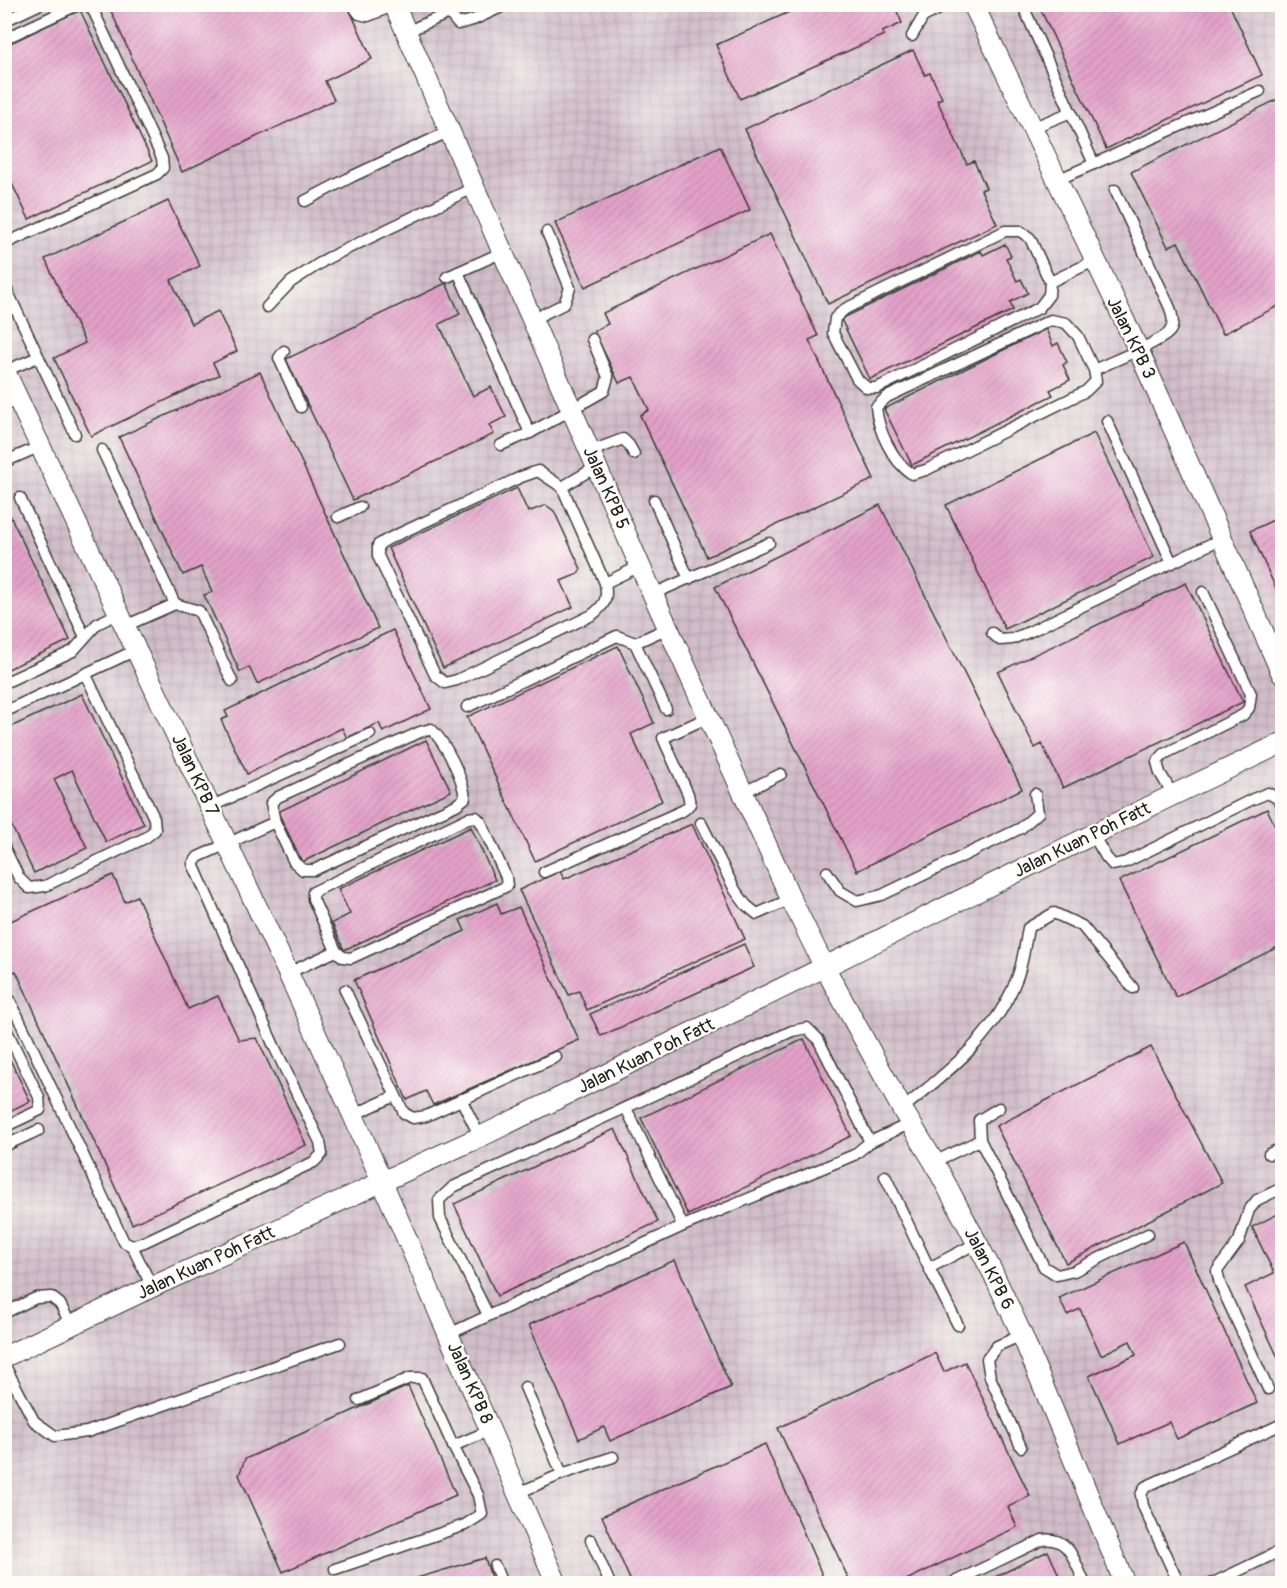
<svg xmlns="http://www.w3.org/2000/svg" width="1287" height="1588" font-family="Pangolin,sans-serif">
<defs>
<pattern id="industrial-grid" width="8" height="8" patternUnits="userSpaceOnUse" patternTransform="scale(1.5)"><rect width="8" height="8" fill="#d1bdc9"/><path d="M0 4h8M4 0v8" fill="none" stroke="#b3a2ac"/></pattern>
<pattern id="building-hatch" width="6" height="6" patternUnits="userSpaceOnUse" patternTransform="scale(1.5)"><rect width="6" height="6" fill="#e3a1c9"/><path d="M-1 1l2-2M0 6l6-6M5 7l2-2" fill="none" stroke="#c28aac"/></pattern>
</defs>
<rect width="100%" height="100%" fill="#fdfcf7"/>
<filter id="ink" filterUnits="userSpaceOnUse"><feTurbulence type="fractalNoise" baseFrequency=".0167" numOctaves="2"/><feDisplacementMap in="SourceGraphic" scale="12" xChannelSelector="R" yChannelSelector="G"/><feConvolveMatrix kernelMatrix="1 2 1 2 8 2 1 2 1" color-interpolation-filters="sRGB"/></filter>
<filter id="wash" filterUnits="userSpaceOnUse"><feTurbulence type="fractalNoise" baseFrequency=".008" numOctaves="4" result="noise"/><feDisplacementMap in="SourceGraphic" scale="24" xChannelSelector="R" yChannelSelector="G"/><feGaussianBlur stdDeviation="1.35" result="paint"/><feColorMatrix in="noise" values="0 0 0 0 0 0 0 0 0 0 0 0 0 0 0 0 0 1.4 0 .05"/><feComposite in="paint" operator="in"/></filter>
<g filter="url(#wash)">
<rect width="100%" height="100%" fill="#f3e7cf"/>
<polygon fill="url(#industrial-grid)" points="5,5 1282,5 1282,1583 5,1584"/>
<g id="blocks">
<g fill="url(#building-hatch)">
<polygon points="108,4 347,4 372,59 325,81 334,100 182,172"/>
<polygon points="702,4 721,4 705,12"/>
<polygon points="807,4 899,4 900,7 896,9 902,23 882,32 884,35 740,99 716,45"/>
<polygon points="1038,4 1229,4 1262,75 1106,149"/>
<polygon points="454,5 479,5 459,14"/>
<polygon points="80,10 152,161 29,219 4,167 4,46"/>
<polygon points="913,50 925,75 930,73 942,98 937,100 967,164 974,161 986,188 981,190 997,224 828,304 745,129"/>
<polygon points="1282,97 1282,304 1223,334 1178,242 1168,247 1131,172"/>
<polygon points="720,146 750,210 585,287 555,223"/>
<polygon points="168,201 200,266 171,280 191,324 218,311 237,351 213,363 219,375 91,436 54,358 85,343 45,259"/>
<polygon points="770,234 818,336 809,340 874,479 707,557 640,415 649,410 633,377 619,383 594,331 608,324 603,313"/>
<polygon points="1005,244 1011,256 1006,258 1017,281 1021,279 1028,293 1010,302 1013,310 870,379 841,319 981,251 983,255"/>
<polygon points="446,283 460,314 439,324 473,396 491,387 506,417 489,425 494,434 353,500 286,359"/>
<polygon points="1046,329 1053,346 1058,343 1067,362 1063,365 1070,380 1050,390 1053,395 912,465 884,409"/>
<polygon points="260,372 378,628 257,684 249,667 240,672 204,595 212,592 201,567 183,575 119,437"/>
<polygon points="1094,433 1154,557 1005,629 946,505"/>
<polygon points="517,488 528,512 546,505 554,511 581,569 578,574 561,581 573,607 443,668 388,548"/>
<polygon points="4,503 70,640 4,671"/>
<polygon points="880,505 1022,789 857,871 715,587"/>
<polygon points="1282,516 1282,602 1250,531"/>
<polygon points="1186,583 1243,702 1063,788 1042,744 1035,748 998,672"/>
<polygon points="393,630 431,709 383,732 379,723 347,738 342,728 247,774 221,720 228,717 225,711"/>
<polygon points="618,646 654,723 631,734 662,801 535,861 467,717"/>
<polygon points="82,694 144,824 106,842 72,770 54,779 87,848 34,873 4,810 4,730"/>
<polygon points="426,740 451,791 302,862 278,812"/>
<polygon points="1267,809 1282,840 1282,945 1176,997 1119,881"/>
<polygon points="692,824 745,939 587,1010 579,991 569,995 519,890 560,871 564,879"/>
<polygon points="471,827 495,880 344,950 332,923 350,914 338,889"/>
<polygon points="113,875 125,902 137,896 188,1009 218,996 239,1040 257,1038 306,1145 132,1224 16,971 4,976 4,924"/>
<polygon points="497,903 501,914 519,907 579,1040 433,1105 426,1091 407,1100 354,980 465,931 460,920"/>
<polygon points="744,944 754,967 601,1036 590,1014"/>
<polygon points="804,1039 851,1136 688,1215 641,1118"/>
<polygon points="4,1047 30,1101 4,1114"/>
<polygon points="1151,1047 1222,1183 1066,1263 996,1126"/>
<polygon points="615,1129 658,1222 497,1296 454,1204"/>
<polygon points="1282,1212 1282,1366 1245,1287 1274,1273 1252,1227"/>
<polygon points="1184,1242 1257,1403 1177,1439 1169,1422 1120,1444 1089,1376 1136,1355 1130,1341 1101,1355 1080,1309 1067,1315 1059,1298"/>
<polygon points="675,1260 731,1387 610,1441 604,1427 579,1439 529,1325"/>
<polygon points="935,1353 944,1372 965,1362 1030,1496 1008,1507 1017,1527 898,1584 851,1584 778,1428"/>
<polygon points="408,1386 456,1495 283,1572 239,1475 245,1459"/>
<polygon points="765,1444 826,1584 632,1584 602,1516"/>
<polygon points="1048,1551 1063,1584 981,1584"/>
<polygon points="485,1558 493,1584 400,1584 400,1583"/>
</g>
</g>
</g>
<g filter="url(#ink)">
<use href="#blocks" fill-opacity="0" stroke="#3c3a37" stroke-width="1.5"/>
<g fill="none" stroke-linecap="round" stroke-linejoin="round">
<g stroke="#3c3a37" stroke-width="13">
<g id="service">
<polyline points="352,4 359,14 368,16 395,5"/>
<polyline points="1023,6 1094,164"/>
<polyline points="449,13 458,24 473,20 508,4"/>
<polyline points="4,21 40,4"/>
<polyline points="406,32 449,13 445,4"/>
<polyline points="912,36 923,17 949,4"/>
<polyline points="4,39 73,7 84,4"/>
<polyline points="1032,128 1071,112"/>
<polyline points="1057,180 1260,91"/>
<polyline points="305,201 353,176 450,131"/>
<polygon points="1005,231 1020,231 1030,238 1050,282 1049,295 1039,308 877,388 867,388 857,379 833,333 835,318 845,309"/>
<polyline points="4,244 157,174 163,168 162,158 94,12 88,4"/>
<polyline points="458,272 530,433"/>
<polyline points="447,277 503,252"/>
<polyline points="1050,282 1094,261"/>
<polyline points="4,284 75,434"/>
<polyline points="267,307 291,282 328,258 475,187"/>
<polyline points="533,319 564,304 570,288 547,232"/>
<polyline points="284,351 279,358 301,407"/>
<path d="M1094 370 1078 336 1066 323 1051 320 887 397 876 407C878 430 892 461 912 474L926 470 1086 391 1096 381 1094 370C1108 363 1164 341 1170 331 1175 323 1172 316 1170 308L1115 190"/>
<polyline points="5,371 38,357"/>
<polyline points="1107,421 1172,563"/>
<polyline points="501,445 530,433 604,391 608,377 592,339"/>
<polyline points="102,450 175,604"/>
<polyline points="589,452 623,439 629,445 634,454"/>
<polyline points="4,462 41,446"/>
<polyline points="562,487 596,467"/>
<polyline points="20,498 85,637"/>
<polyline points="654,500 689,579"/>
<polyline points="338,517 360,507"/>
<path d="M605 583 562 487 538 471 521 477 388 539 378 545V556L435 675 445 683 457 680 592 615C605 605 608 599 605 583L640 566"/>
<polyline points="653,594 769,543"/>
<polyline points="125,626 175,604 199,611 232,681"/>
<polyline points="992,633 1000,640 1012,639 1029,632 1223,538"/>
<polyline points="4,683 73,651 97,624 119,613"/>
<polyline points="467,707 617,636 635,643"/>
<polyline points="666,709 635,643 668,628"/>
<polyline points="4,712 136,650"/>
<polyline points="744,792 781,774"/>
<polyline points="1173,795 1160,773 1157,762 1164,754 1243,715 1249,708 1251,694 1203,592"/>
<polyline points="210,807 370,734"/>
<polyline points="701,823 735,890 746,905 757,914 791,899"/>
<polyline points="1093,835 1106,857 1113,865 1126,862 1253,799 1268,793 1280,800 1282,807"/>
<polyline points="4,847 19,878 29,888 45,886 145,838 155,830 154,818 86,675"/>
<polyline points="544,872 684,810 690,804 688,794 663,738 709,717"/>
<polyline points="827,872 840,891 857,901 882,895 1021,828 1038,813 1035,794"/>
<polyline points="288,973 336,951 313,899 313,892 468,818 476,817 481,822 506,877 507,886 351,958 343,957 336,951"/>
<polyline points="345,990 404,1113 413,1118 426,1116 556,1057"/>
<path d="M10 1000 124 1242 132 1246 144 1242 314 1162 322 1154 320 1142 274 1046 193 864 198 857 275 822 271 803 278 797 420 732 431 729C446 743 463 778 465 798L456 805 314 870H303L294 862 275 822"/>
<polyline points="4,1025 39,1097 40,1110 4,1127"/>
<polyline points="461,1099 480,1137"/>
<polyline points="626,1108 683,1226"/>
<path d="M902 1109C948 1072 996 1035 1017 978 1023 963 1025 944 1028 928L1054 913 1082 926 1133 988"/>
<polyline points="353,1115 395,1096"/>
<polyline points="980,1140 1044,1267 1057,1275 1074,1271 1148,1234"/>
<polyline points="4,1146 39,1130"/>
<polyline points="1269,1154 1282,1148"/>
<polyline points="934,1162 980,1140 979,1120 999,1108"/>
<polyline points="885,1176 929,1268 958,1325"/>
<polyline points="132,1246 152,1287"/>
<polyline points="929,1268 977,1243"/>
<polyline points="4,1313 36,1298 51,1297 60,1304 71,1325"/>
<polyline points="488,1315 440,1218 439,1200 453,1187 792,1031 807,1028 818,1039 870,1142"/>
<polyline points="449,1334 683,1226 854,1155 870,1142 911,1123"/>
<polyline points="4,1364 34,1421 55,1436 87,1432 340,1343"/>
<polyline points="525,1387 562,1474"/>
<polyline points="1268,1389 1220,1284 1217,1271 1239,1241 1249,1210 1257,1200 1282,1188"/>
<polyline points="359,1400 410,1378 422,1378 453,1446"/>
<polyline points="1021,1447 990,1377 987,1359 997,1346 1022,1335"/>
<polyline points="518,1493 562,1474 613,1457"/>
<polyline points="591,1540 610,1584"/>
<polyline points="495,1566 502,1584"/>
<polyline points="335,1569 465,1525 482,1514 478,1495 453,1446 491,1430"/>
<path d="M950 1584 1042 1540C1070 1535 1075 1563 1085 1584"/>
<polyline points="1179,1584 1143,1506 1141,1495 1145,1487 1282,1424"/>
<polyline points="1211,1584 1282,1550"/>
</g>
</g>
<g stroke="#3c3a37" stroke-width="22">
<g id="minor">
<polyline points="394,4 640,566 791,899 825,968 902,1109 934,1162 993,1273 1022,1335 1125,1584"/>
<polyline points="973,4 1138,349 1282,674"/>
<polyline points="4,369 288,973 353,1115 557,1584"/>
<polyline points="4,1357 152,1287 480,1137 1173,795 1282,743"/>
</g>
</g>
<use href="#service" stroke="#fff" stroke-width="10"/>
<use href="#minor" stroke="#fff" stroke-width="20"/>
</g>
</g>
<g text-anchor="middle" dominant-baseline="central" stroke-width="4.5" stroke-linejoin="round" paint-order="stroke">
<g font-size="18" fill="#1c1c1c" stroke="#fdfcf7">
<text transform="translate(1131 338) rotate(64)">Jalan KPB 3</text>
<text transform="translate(606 488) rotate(66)">Jalan KPB 5</text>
<text transform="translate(195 775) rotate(65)">Jalan KPB 7</text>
<text transform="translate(1082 840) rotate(-26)">Jalan Kuan Poh Fatt</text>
<text transform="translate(646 1056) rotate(-26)">Jalan Kuan Poh Fatt</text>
<text transform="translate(206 1263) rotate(-25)">Jalan Kuan Poh Fatt</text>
<text transform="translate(989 1269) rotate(63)">Jalan KPB 6</text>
<text transform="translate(470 1383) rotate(66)">Jalan KPB 8</text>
</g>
</g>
<rect width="1287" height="1588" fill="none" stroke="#fdfcf7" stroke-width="24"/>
</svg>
